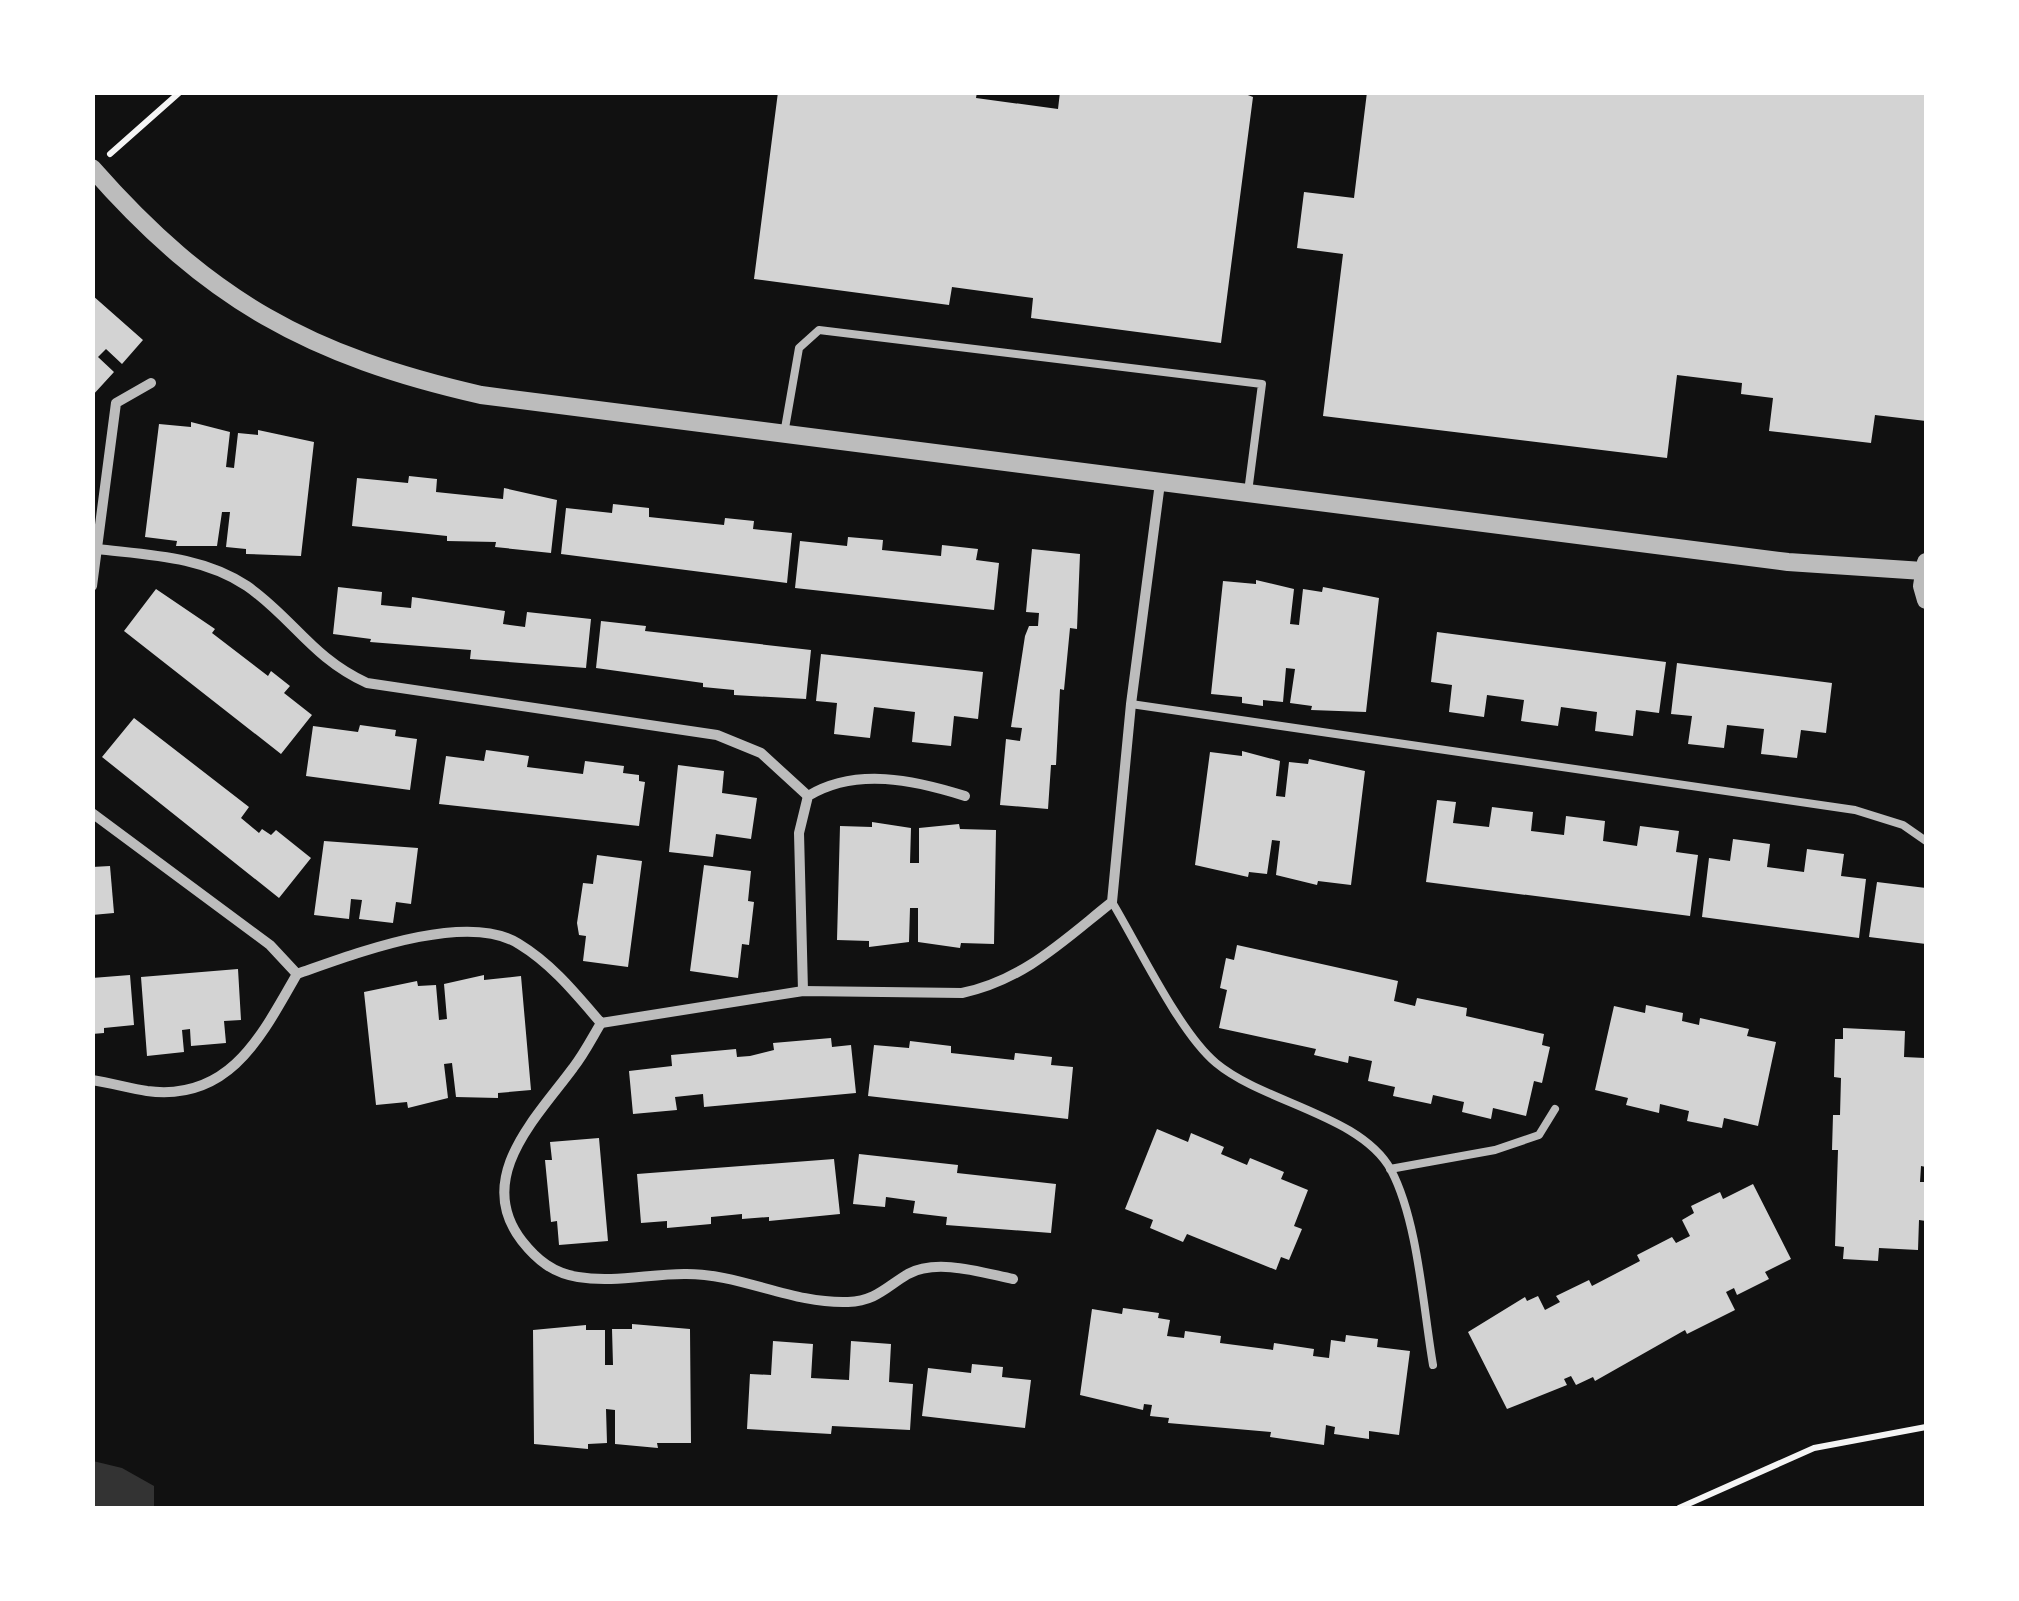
<svg xmlns="http://www.w3.org/2000/svg" width="2019" height="1601" font-family="Overpass,sans-serif">
<rect width="100%" height="100%" fill="#111"/>
<polygon fill="#333" points="93,1461 122,1468 154,1486 154,1508 93,1508"/>
<g fill="#d3d3d3">
<polygon points="778,92 977,92 976,98 1058,109 1060,92 1240,92 1253,97 1221,343 1031,318 1033,298 952,287 949,305 754,279"/>
<polygon points="1367,92 1926,92 1926,421 1875,415 1871,443 1769,431 1773,398 1741,394 1742,383 1677,375 1667,458 1323,416 1343,254 1297,248 1304,192 1354,198"/>
<polygon points="92,295 143,340 122,364 106,349 98,357 114,372 92,396"/>
<polygon points="191,422 230,432 226,467 234,468 238,433 258,435 258,430 314,442 301,556 246,554 246,549 226,547 230,512 222,512 217,546 176,546 177,541 145,537 159,424 191,427"/>
<polygon points="409,476 437,479 436,492 503,499 504,488 557,500 551,553 495,547 496,542 447,541 447,536 352,526 357,478 408,483"/>
<polygon points="613,504 649,508 649,517 724,525 725,518 754,521 753,529 792,533 787,583 561,554 566,508 612,513"/>
<polygon points="848,537 883,540 882,550 941,556 942,545 978,549 976,560 999,563 994,610 795,588 800,541 847,546"/>
<polygon points="1032,549 1080,554 1077,629 1070,628 1064,690 1060,689 1056,765 1051,765 1048,809 1000,805 1006,739 1020,741 1022,728 1011,727 1025,636 1029,626 1038,626 1039,613 1026,612"/>
<polygon points="1256,580 1294,589 1290,624 1299,625 1303,589 1322,592 1323,587 1379,598 1366,712 1311,710 1312,706 1290,703 1295,669 1286,668 1283,702 1263,700 1263,706 1242,703 1242,697 1211,694 1223,581 1256,584"/>
<polygon points="338,587 382,592 381,605 411,608 412,597 505,611 503,624 525,627 527,612 591,619 586,668 470,659 471,650 370,642 371,639 333,634"/>
<polygon points="156,589 215,629 212,633 268,676 271,671 290,686 284,693 312,715 281,754 124,631"/>
<polygon points="601,621 646,626 645,631 811,650 806,699 734,695 734,690 703,687 703,683 596,668"/>
<polygon points="1437,632 1666,662 1659,713 1636,710 1633,736 1595,731 1597,712 1561,707 1558,726 1521,721 1524,700 1487,695 1484,717 1449,712 1452,685 1431,682"/>
<polygon points="821,654 983,672 978,719 954,716 951,746 912,742 915,712 874,707 870,738 834,734 837,703 816,701"/>
<polygon points="1677,663 1832,683 1826,733 1801,730 1797,758 1761,754 1764,729 1727,725 1724,748 1688,744 1692,716 1671,714"/>
<polygon points="134,718 249,807 241,818 259,833 262,829 271,835 276,830 311,858 279,898 102,757"/>
<polygon points="360,725 396,730 395,736 417,739 410,790 306,776 313,726 358,732"/>
<polygon points="486,750 529,756 527,767 583,774 585,761 624,766 623,773 639,775 639,781 645,782 639,826 439,804 446,756 484,761"/>
<polygon points="1242,751 1280,761 1276,796 1285,797 1289,762 1308,764 1309,759 1365,771 1351,885 1318,881 1317,885 1276,875 1280,841 1272,840 1267,874 1249,872 1248,877 1195,865 1210,752 1242,756"/>
<polygon points="678,765 724,771 722,793 757,798 751,839 716,834 713,857 669,852"/>
<polygon points="1437,800 1456,802 1453,823 1489,827 1492,807 1533,812 1531,831 1564,835 1566,816 1605,821 1603,841 1637,846 1640,826 1679,831 1676,852 1698,855 1690,916 1426,882"/>
<polygon points="872,822 911,828 910,863 919,863 919,828 959,824 960,829 996,830 994,944 961,943 960,948 918,942 918,908 910,908 909,942 869,947 869,941 837,940 840,826 872,827"/>
<polygon points="1733,839 1770,844 1767,867 1804,872 1807,849 1844,854 1841,876 1866,879 1859,938 1702,917 1709,858 1730,861"/>
<polygon points="324,841 418,848 411,904 396,902 393,923 359,919 362,900 351,899 349,919 314,915"/>
<polygon points="597,855 642,861 628,967 583,961 586,936 579,935 577,923 583,883 593,884"/>
<polygon points="704,865 751,871 748,901 754,902 749,945 742,944 738,978 690,971"/>
<polygon points="110,866 114,913 92,915 92,867"/>
<polygon points="1877,882 1926,888 1926,944 1869,937"/>
<polygon points="1237,945 1398,981 1394,1001 1415,1006 1417,998 1467,1008 1466,1016 1544,1034 1542,1045 1550,1047 1542,1083 1534,1081 1526,1116 1493,1108 1491,1119 1462,1112 1464,1102 1433,1095 1431,1104 1393,1096 1395,1087 1368,1081 1372,1061 1349,1056 1348,1063 1314,1055 1316,1049 1219,1028 1227,990 1220,988 1226,958 1234,960"/>
<polygon points="238,969 241,1020 224,1021 226,1043 191,1046 190,1029 182,1030 184,1052 147,1056 141,977"/>
<polygon points="130,975 134,1025 104,1028 104,1033 92,1034 92,978"/>
<polygon points="484,975 484,980 521,976 531,1090 498,1093 498,1098 456,1097 452,1063 444,1064 448,1098 408,1108 407,1102 376,1105 364,992 417,981 418,986 436,985 439,1020 447,1019 444,984"/>
<polygon points="1646,1005 1683,1013 1682,1021 1699,1025 1700,1018 1749,1029 1747,1036 1776,1042 1758,1126 1724,1118 1722,1128 1687,1121 1689,1111 1660,1104 1659,1113 1626,1105 1628,1098 1595,1090 1614,1006 1645,1013"/>
<polygon points="1843,1028 1905,1031 1904,1057 1925,1058 1926,1167 1921,1166 1920,1182 1926,1182 1926,1221 1919,1220 1918,1250 1879,1248 1878,1261 1843,1259 1844,1247 1835,1246 1838,1150 1832,1150 1833,1115 1840,1115 1841,1078 1834,1077 1835,1039 1843,1039"/>
<polygon points="831,1038 832,1047 851,1045 856,1093 704,1107 703,1094 675,1097 677,1110 633,1114 629,1071 672,1066 671,1055 736,1049 737,1057 750,1056 774,1050 773,1043"/>
<polygon points="910,1041 951,1046 951,1053 1014,1060 1015,1053 1052,1057 1051,1065 1073,1067 1068,1119 868,1096 874,1045 909,1048"/>
<polygon points="1157,1129 1188,1142 1191,1133 1224,1147 1221,1154 1247,1165 1250,1158 1284,1172 1281,1179 1308,1190 1294,1226 1302,1229 1289,1260 1281,1257 1276,1270 1187,1234 1183,1242 1150,1228 1153,1220 1125,1209"/>
<polygon points="599,1138 608,1241 559,1245 557,1221 551,1222 545,1160 552,1160 550,1142"/>
<polygon points="859,1154 958,1165 957,1173 1056,1184 1051,1233 946,1225 947,1217 913,1213 915,1201 886,1197 885,1207 853,1204"/>
<polygon points="834,1159 840,1214 769,1221 769,1217 742,1219 742,1214 711,1217 711,1224 667,1228 667,1221 641,1223 637,1174"/>
<polygon points="1753,1184 1791,1259 1765,1272 1769,1279 1737,1295 1734,1288 1726,1292 1735,1310 1687,1334 1685,1330 1595,1381 1593,1377 1576,1385 1571,1376 1564,1379 1567,1385 1507,1409 1468,1332 1525,1297 1527,1301 1538,1296 1545,1310 1560,1302 1556,1296 1589,1280 1592,1286 1640,1261 1637,1255 1672,1237 1676,1243 1690,1236 1682,1220 1694,1213 1691,1206 1720,1192 1723,1199"/>
<polygon points="1123,1308 1159,1313 1158,1318 1170,1320 1167,1336 1184,1338 1185,1331 1221,1336 1220,1343 1273,1350 1274,1343 1314,1349 1313,1356 1329,1358 1331,1340 1345,1342 1346,1335 1378,1339 1377,1347 1410,1351 1399,1435 1369,1431 1369,1439 1334,1434 1335,1427 1326,1425 1324,1445 1270,1437 1271,1432 1168,1423 1169,1418 1150,1416 1152,1405 1144,1404 1143,1410 1080,1395 1092,1309 1122,1314"/>
<polygon points="632,1324 690,1329 691,1443 657,1443 658,1448 615,1444 615,1410 606,1409 607,1443 588,1444 588,1449 534,1444 533,1330 586,1325 586,1330 605,1330 605,1365 613,1365 612,1329 632,1329"/>
<polygon points="773,1341 813,1344 811,1378 849,1380 851,1341 891,1344 889,1382 913,1384 910,1430 832,1426 831,1434 747,1429 750,1374 771,1375"/>
<polygon points="972,1364 1003,1367 1002,1377 1031,1380 1025,1428 922,1416 928,1368 971,1373"/>
</g>
<g fill="none" stroke-linecap="round" stroke-linejoin="round">
<g stroke="#f5f5f5" stroke-width="6">
<polyline points="110,154 180,92"/>
<polyline points="1679,1508 1814,1448 1926,1427"/>
</g>
<g stroke="#bcbcbc" stroke-width="8">
<polyline points="784,434 799,348 819,330 1262,384 1248,492"/>
<polyline points="1131,704 1855,810 1903,825 1926,841"/>
<path d="M1112 902C1138 945 1179 1032 1216 1063 1264 1103 1361 1115 1391 1170 1418 1221 1423 1307 1433 1365"/>
<polyline points="1390,1169 1495,1150 1539,1135 1555,1109"/>
</g>
<g stroke="#bcbcbc" stroke-width="10">
<path d="M97 549C148 555 202 556 247 586 293 618 312 658 367 683L717 735 761 753 808 796"/>
<polyline points="92,586 116,403 151,383"/>
<path d="M92 813 270 945 297 974C352 955 466 910 519 944 552 964 576 994 601 1023L803 991 962 993C1024 980 1064 940 1112 902L1131 704 1160 483"/>
<path d="M803 991 799 833 808 796C856 767 914 780 965 796"/>
<path d="M601 1023C592 1038 584 1054 573 1068 537 1117 473 1178 522 1241 537 1260 553 1273 578 1277 613 1283 649 1274 684 1274 740 1273 791 1304 848 1302 876 1301 886 1287 908 1274 937 1258 983 1273 1013 1279"/>
<path d="M92 1080C111 1083 129 1088 147 1091 230 1102 262 1035 297 974"/>
</g>
<g stroke="#bcbcbc" stroke-width="18">
<path d="M92 168C209 301 310 356 481 395L1788 562 1923 571"/>
<polyline points="1926,562 1922,586 1926,600"/>
</g>
</g>
<rect width="2019" height="1601" fill="none" stroke="#ffffff" stroke-width="190"/>
</svg>
